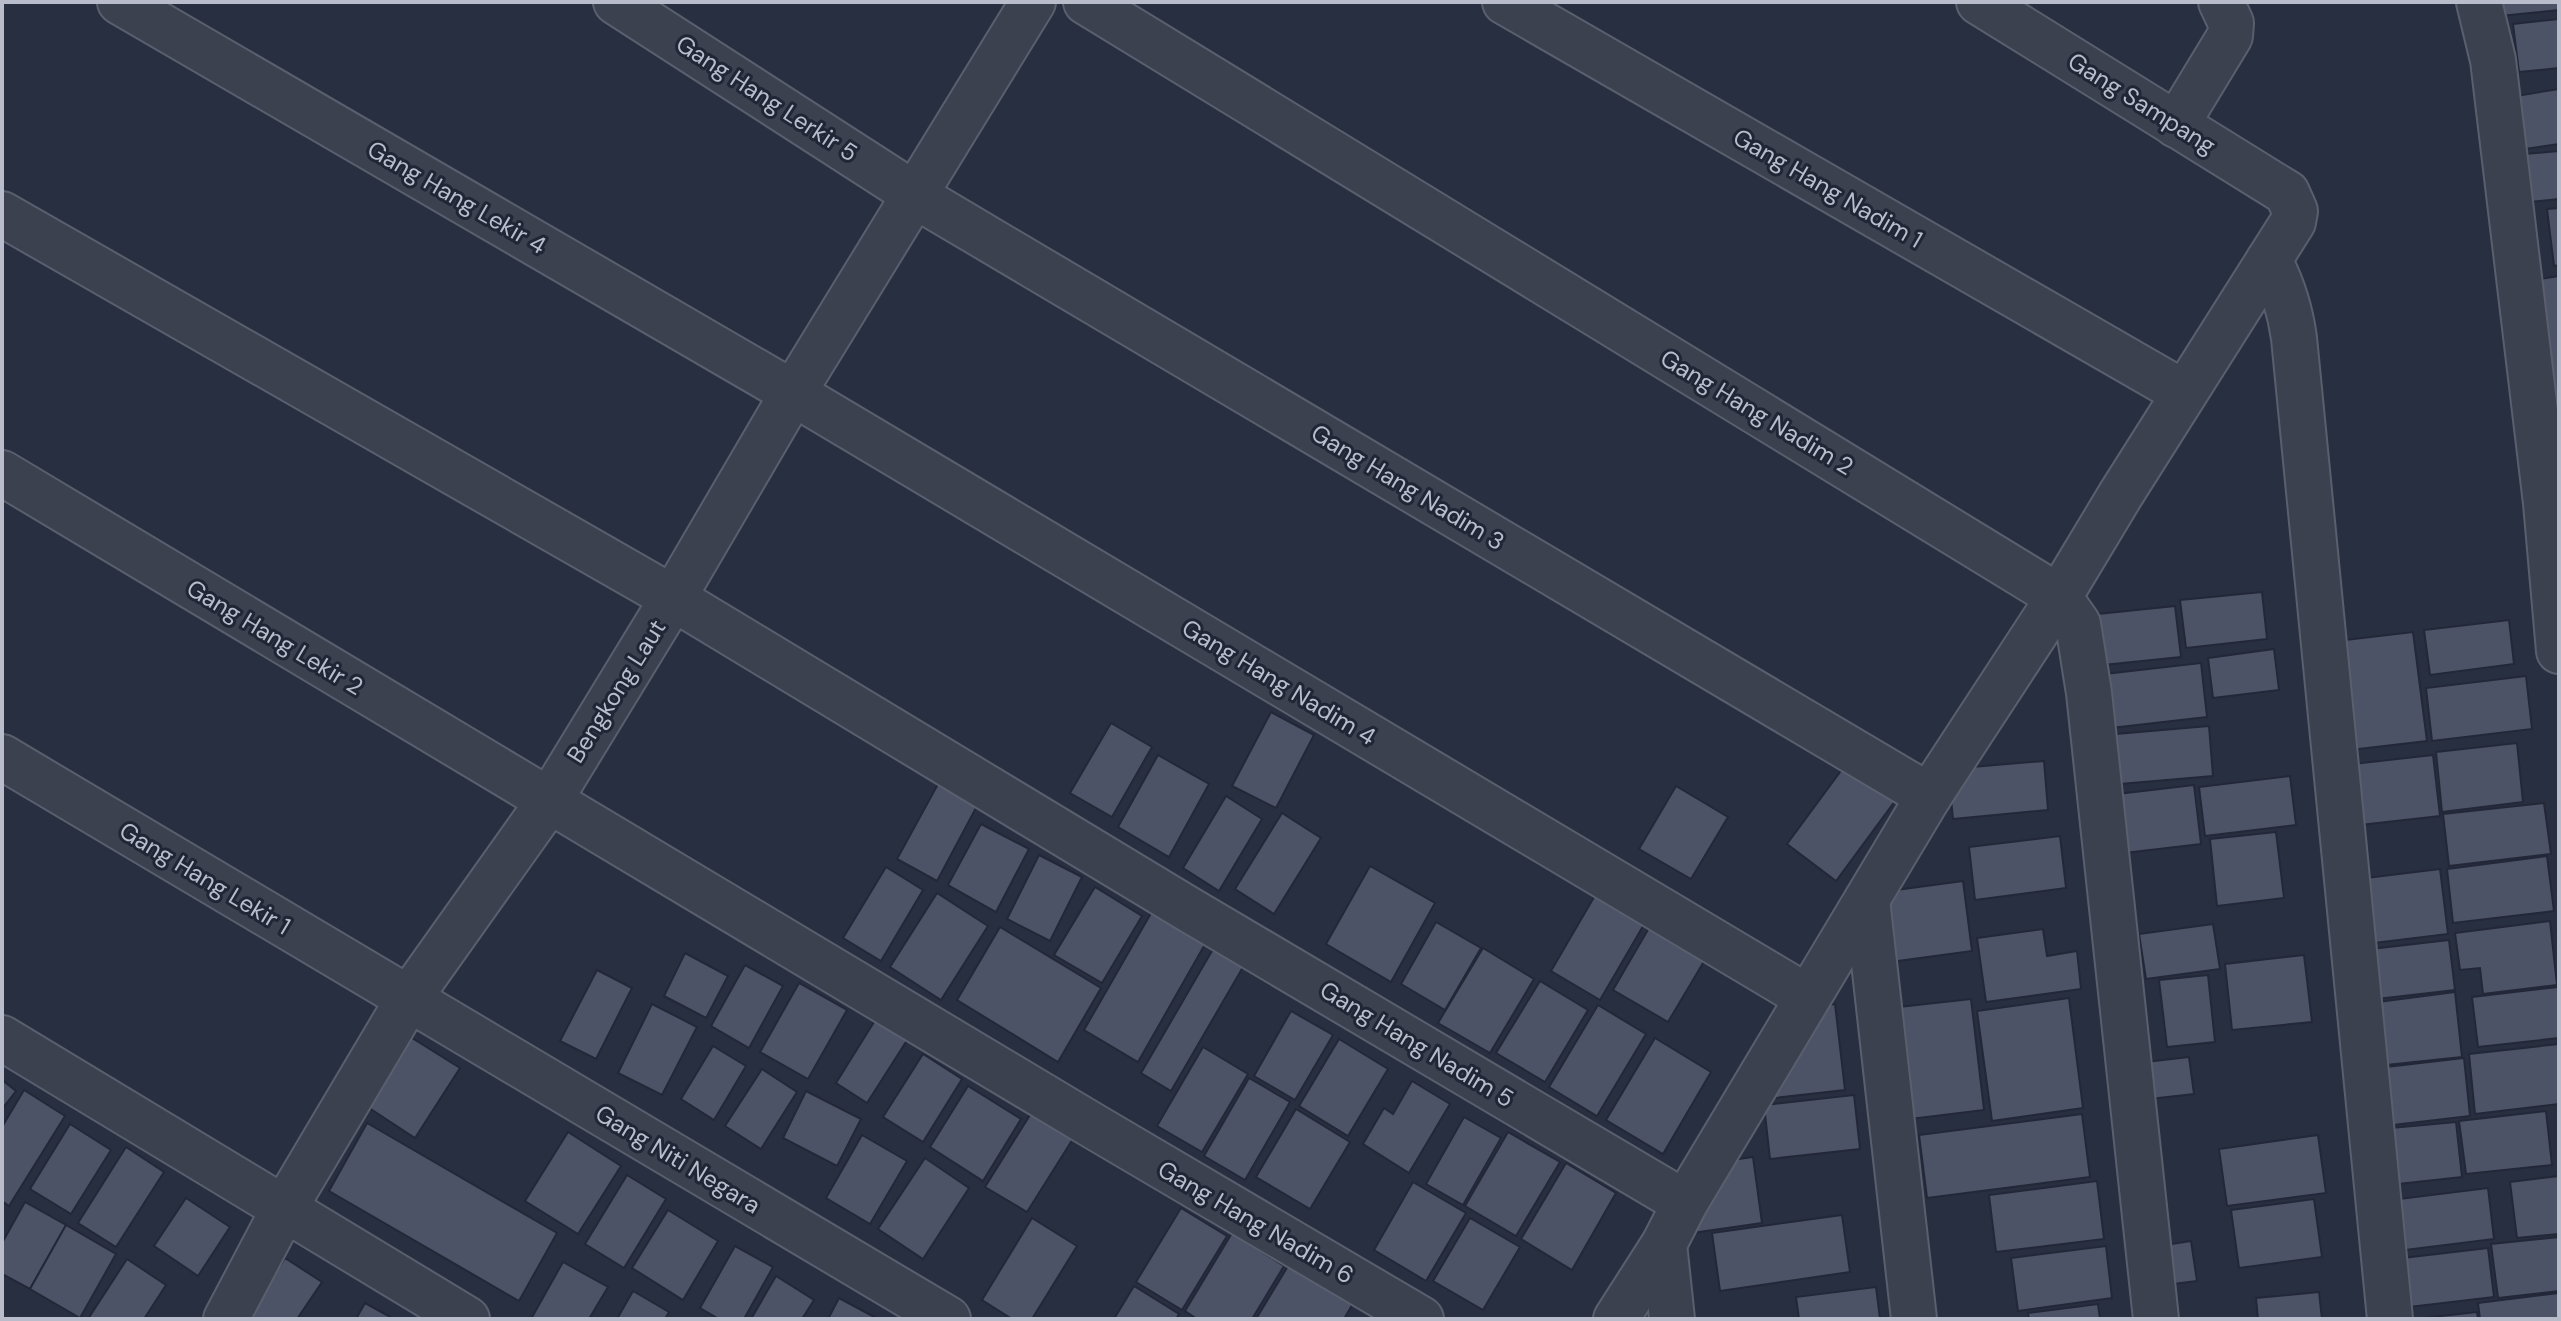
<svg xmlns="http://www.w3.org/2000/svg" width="2561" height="1321" font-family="'DM Sans',sans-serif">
<rect width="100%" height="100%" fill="#282f41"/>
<g fill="#4d5367" stroke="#232838" stroke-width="2">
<polygon points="2489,2 2559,2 2559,10 2490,17"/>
<polygon points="2559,19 2559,68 2519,72 2513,24"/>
<polygon points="2559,89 2559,144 2518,150 2510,97"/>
<polygon points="2559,151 2559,199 2530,202 2525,154"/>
<polygon points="2559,208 2559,265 2554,266 2547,209"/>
<polygon points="2559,276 2559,408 2549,410 2528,281"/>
<polygon points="2262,592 2267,639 2186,648 2180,600"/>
<polygon points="2175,606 2181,657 2103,665 2098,614"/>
<polygon points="2509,620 2514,664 2430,675 2424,630"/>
<polygon points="2413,632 2427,741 2350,750 2337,641"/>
<polygon points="2274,649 2279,690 2213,698 2208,658"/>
<polygon points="2201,663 2207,717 2102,729 2096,675"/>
<polygon points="2526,676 2532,729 2432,741 2426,688"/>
<polygon points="1271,712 1314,735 1276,808 1232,786"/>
<polygon points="1111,723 1152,747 1112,817 1070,793"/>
<polygon points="2209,726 2213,776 2120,784 2116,734"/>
<polygon points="2517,743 2523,802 2442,812 2436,752"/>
<polygon points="1158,755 1209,784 1169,857 1118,827"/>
<polygon points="2433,755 2440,816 2351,826 2344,765"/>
<polygon points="2044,761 2048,810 1953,819 1948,769"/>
<polygon points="1846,764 1895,801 1836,881 1787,844"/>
<polygon points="2290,776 2296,825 2205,836 2199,787"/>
<polygon points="938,784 977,806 937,881 897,859"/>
<polygon points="2194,785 2201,844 2116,854 2109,795"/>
<polygon points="1676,786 1728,817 1691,879 1639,849"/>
<polygon points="1226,796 1262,819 1219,891 1183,868"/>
<polygon points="2544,803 2551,854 2449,866 2443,814"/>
<polygon points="1282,813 1321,838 1274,914 1235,889"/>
<polygon points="981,824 1029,849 996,912 948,885"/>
<polygon points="2276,832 2284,898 2217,906 2210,839"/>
<polygon points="2060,836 2066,888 1975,900 1969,847"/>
<polygon points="1039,855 1082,877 1050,941 1007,919"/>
<polygon points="2547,856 2554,911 2453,923 2447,869"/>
<polygon points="1370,866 1435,903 1391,982 1326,944"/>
<polygon points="886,867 923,890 881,961 843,938"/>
<polygon points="2440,869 2448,934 2374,943 2366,878"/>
<polygon points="1963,881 1972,951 1883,963 1874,893"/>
<polygon points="1095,887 1142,916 1102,983 1054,955"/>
<polygon points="1597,892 1646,921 1600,1000 1551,971"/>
<polygon points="937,893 988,926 941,1000 890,967"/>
<polygon points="1154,908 1208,939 1138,1062 1084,1030"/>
<polygon points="1653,921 1709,953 1668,1022 1613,990"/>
<polygon points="2550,921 2557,985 2483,994 2480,968 2460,970 2455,933"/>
<polygon points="1436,922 1481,948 1445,1010 1401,984"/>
<polygon points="2213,924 2220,969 2146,979 2139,934"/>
<polygon points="1000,927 1101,988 1058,1062 957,1000"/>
<polygon points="2043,929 2047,956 2077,951 2081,989 1986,1002 1977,938"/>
<polygon points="2449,940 2455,990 2377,999 2371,949"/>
<polygon points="1216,944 1246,962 1171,1091 1141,1073"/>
<polygon points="1483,948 1534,979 1490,1053 1438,1023"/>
<polygon points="685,953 728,976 706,1018 664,996"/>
<polygon points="2304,955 2312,1022 2232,1030 2225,964"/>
<polygon points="745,965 783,986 749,1048 711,1026"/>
<polygon points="597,970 632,988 596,1059 560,1041"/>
<polygon points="2208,975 2215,1042 2167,1047 2159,980"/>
<polygon points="1540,981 1588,1010 1545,1082 1496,1053"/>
<polygon points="799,983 847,1010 808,1079 760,1052"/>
<polygon points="2558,987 2559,1038 2478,1047 2472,997"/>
<polygon points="2455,992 2462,1057 2386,1065 2378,1002"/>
<polygon points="2069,998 2083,1108 1992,1121 1977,1011"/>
<polygon points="1971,999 1984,1110 1894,1121 1881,1009"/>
<polygon points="652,1004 697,1027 662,1095 618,1073"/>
<polygon points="1835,1004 1845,1090 1757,1100 1803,1008"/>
<polygon points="1598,1005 1646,1034 1597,1116 1549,1087"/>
<polygon points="1291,1011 1333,1035 1295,1100 1254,1076"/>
<polygon points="879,1014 911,1034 867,1103 836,1083"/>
<polygon points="404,1033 460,1068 415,1138 360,1102"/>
<polygon points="1655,1038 1711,1072 1663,1154 1606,1120"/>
<polygon points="1339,1039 1388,1069 1348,1136 1299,1106"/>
<polygon points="2559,1044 2559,1104 2475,1114 2469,1054"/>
<polygon points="713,1046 746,1066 714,1120 681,1099"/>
<polygon points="1203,1047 1248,1074 1202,1152 1157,1126"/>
<polygon points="923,1054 962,1079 923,1142 883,1117"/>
<polygon points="2189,1057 2194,1094 2141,1100 2137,1063"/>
<polygon points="2464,1058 2470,1116 2393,1125 2386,1067"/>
<polygon points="762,1069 797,1092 761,1149 725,1126"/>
<polygon points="1249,1078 1290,1102 1245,1180 1204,1156"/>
<polygon points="2,1080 16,1091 2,1109"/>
<polygon points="1412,1081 1450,1104 1409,1173 1363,1144 1384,1108 1393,1114"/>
<polygon points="968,1086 1021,1119 983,1181 930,1147"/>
<polygon points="24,1090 65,1116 9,1206 2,1201 2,1127"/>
<polygon points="806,1091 861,1119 837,1166 783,1138"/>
<polygon points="1854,1095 1860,1149 1770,1159 1764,1105"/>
<polygon points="1035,1107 1076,1134 1027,1212 985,1187"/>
<polygon points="1296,1109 1350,1142 1310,1209 1256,1177"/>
<polygon points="2546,1111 2552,1165 2466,1174 2459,1121"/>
<polygon points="2082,1114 2090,1177 1927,1198 1919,1135"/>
<polygon points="1464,1117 1501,1138 1463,1205 1426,1184"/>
<polygon points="2456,1122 2462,1177 2398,1184 2391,1128"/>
<polygon points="367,1123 557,1233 519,1301 329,1191"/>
<polygon points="70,1124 111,1150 71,1214 30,1189"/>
<polygon points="568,1132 621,1166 578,1234 525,1201"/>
<polygon points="1508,1132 1560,1162 1516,1236 1465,1206"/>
<polygon points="862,1135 907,1161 870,1224 826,1198"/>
<polygon points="2318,1135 2326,1193 2227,1206 2219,1149"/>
<polygon points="126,1147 164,1172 116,1247 78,1223"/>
<polygon points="1753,1157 1762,1223 1692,1233 1711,1163"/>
<polygon points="925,1158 969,1188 923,1259 878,1229"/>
<polygon points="1566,1163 1616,1193 1572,1270 1521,1239"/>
<polygon points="627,1175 666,1199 624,1268 585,1244"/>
<polygon points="2559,1176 2559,1234 2517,1238 2510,1182"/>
<polygon points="2097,1181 2104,1239 1996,1252 1989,1195"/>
<polygon points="1413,1182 1466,1213 1426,1281 1374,1250"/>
<polygon points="2488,1188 2494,1239 2405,1250 2399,1199"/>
<polygon points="186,1198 230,1227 198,1276 154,1246"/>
<polygon points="2314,1199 2322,1257 2239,1268 2231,1210"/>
<polygon points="25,1202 66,1225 30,1289 2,1274 2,1243"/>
<polygon points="1181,1208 1227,1236 1182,1310 1136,1282"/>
<polygon points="668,1210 718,1241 683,1300 632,1268"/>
<polygon points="1842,1215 1850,1272 1720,1291 1712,1233"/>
<polygon points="1032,1218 1077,1246 1032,1319 1012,1319 982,1300"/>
<polygon points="1470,1218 1520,1247 1483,1310 1433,1281"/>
<polygon points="66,1225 116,1254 80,1318 30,1289"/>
<polygon points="1232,1233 1284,1266 1252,1319 1197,1319 1185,1311"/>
<polygon points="2559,1237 2559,1291 2498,1298 2491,1244"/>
<polygon points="2191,1241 2197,1281 2157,1286 2152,1247"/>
<polygon points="735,1246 773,1267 744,1319 719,1319 700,1308"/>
<polygon points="2106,1246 2112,1298 2018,1311 2011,1258"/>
<polygon points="2488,1248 2494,1297 2409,1307 2403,1258"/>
<polygon points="285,1258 322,1282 297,1319 256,1319 249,1314"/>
<polygon points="127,1259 166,1285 144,1319 88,1319"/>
<polygon points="1291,1261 1355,1300 1344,1319 1256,1319"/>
<polygon points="563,1262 608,1287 589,1319 531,1319"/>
<polygon points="776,1276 814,1300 802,1319 751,1319"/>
<polygon points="1134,1286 1179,1314 1176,1319 1114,1319"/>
<polygon points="1876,1287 1880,1319 1799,1319 1796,1297"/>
<polygon points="633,1291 669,1312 665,1319 617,1319"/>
<polygon points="2319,1292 2322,1319 2258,1319 2256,1298"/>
<polygon points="2559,1293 2559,1319 2480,1319 2478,1303"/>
<polygon points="839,1298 878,1319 828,1319"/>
<polygon points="365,1303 394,1319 356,1319"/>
<polygon points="2098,1304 2100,1319 2029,1319 2028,1313"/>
<polygon points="2477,1312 2478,1319 2414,1319"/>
</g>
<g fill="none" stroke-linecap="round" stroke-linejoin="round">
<g stroke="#5a5f6e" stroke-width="48">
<g id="minor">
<polyline points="120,2 793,393 1807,997"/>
<polyline points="616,2 931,205 1929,796"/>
<polyline points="1086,2 2059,597 2078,624 2089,693 2156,1319"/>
<polyline points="1505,2 2184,393"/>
<polyline points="2479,2 2493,60 2546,503 2559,651"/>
<polyline points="2176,125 2230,36 2231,23 2221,2"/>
<polyline points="2,214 673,598 1188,909 1685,1203"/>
<path d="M2269 260C2283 286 2290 309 2294 338L2390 1319"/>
<polyline points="2,473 1090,1124 1421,1319"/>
<polyline points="2,757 948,1319"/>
<polyline points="1867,900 1914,1319"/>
<polyline points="2,1038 467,1319"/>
<polyline points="1664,1244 1672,1319"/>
<polyline points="226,1319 285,1207 409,998 549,801 673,598 793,393 1033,2"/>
<polyline points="1616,1319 1664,1244 1685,1203 1929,796 2059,597 2121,494 2293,222 2295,211 2287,193 1979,2"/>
</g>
</g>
<use href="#minor" stroke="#3c4150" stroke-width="44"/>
</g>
<g text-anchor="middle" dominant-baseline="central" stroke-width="6" stroke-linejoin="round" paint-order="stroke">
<g font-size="24" fill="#b9bdcb" stroke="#212636">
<text transform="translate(767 98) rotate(33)">Gang Hang Lerkir 5</text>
<text transform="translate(2142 103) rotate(32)">Gang Sampang</text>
<text transform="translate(1828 188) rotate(30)">Gang Hang Nadim 1</text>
<text transform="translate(457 197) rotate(30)">Gang Hang Lekir 4</text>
<text transform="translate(1757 412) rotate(31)">Gang Hang Nadim 2</text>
<text transform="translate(1408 487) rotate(31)">Gang Hang Nadim 3</text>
<text transform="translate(275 637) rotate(31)">Gang Hang Lekir 2</text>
<text transform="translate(1279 682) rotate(31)">Gang Hang Nadim 4</text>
<text transform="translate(616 691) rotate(-58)">Bengkong Laut</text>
<text transform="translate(205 878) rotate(31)">Gang Hang Lekir 1</text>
<text transform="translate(1417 1044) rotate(31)">Gang Hang Nadim 5</text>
<text transform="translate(678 1159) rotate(31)">Gang Niti Negara</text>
<text transform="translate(1256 1222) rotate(30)">Gang Hang Nadim 6</text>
</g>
</g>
<rect width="2561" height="1321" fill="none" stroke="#b9bdcb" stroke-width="8"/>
</svg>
